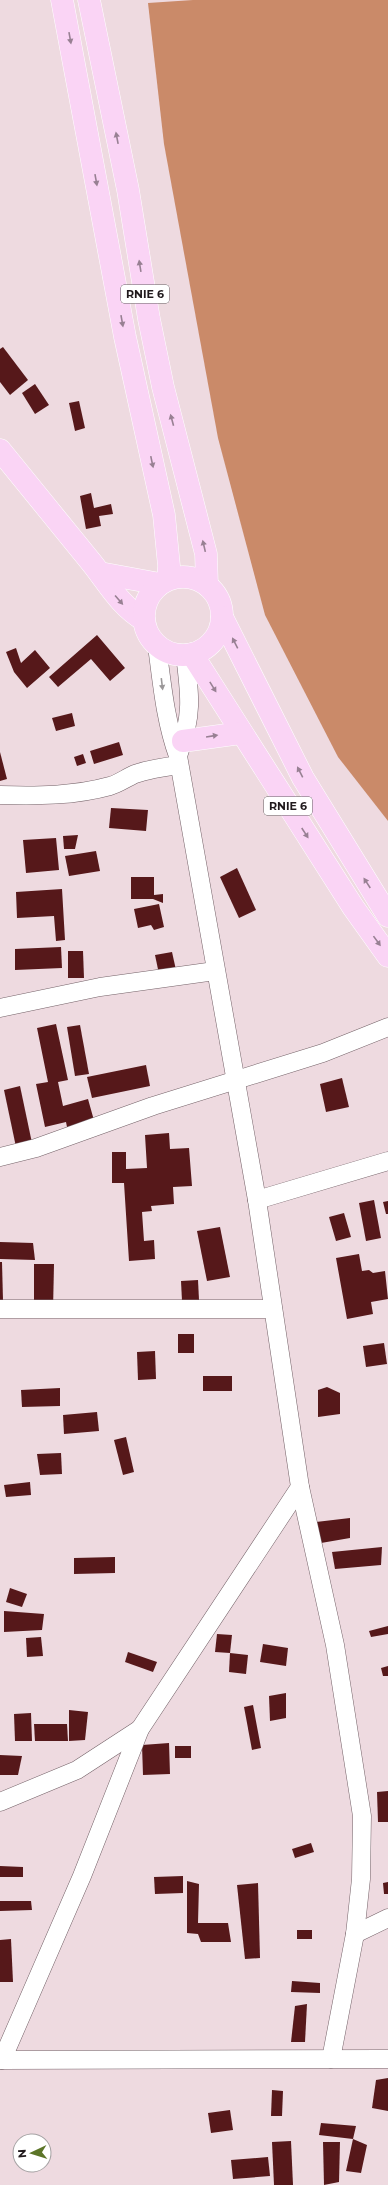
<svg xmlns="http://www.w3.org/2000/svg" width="388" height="2185" font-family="Montserrat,sans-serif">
<rect width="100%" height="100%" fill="#eedae0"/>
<polygon fill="#ca8a69" points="193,0 388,0 388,821 338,757 265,615 218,438 164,144 148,3"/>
<g fill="#56181a">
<polygon points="3,347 28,380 10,395 0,382 0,349"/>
<polygon points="35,384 49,405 35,414 22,393"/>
<polygon points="79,401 85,428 75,431 69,403"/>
<polygon points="91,493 94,508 111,504 113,514 99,516 101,526 86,529 80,496"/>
<polygon points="97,635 125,668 110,681 91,659 58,687 49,677"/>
<polygon points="16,648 21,663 35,650 50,668 27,688 14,672 6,652"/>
<polygon points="72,713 75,726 56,731 52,718"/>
<polygon points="119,742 123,755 94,764 90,751"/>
<polygon points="0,752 7,779 0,781"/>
<polygon points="83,754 86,763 77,766 74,757"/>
<polygon points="111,808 148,810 146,831 109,828"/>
<polygon points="78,835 75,849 64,849 63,836"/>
<polygon points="56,838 59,870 26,873 23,840"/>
<polygon points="96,851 100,871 69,876 65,856"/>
<polygon points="237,868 256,910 239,918 220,877"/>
<polygon points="131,877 154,877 154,895 163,894 163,903 153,899 131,899"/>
<polygon points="62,889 65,940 56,941 54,916 17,918 16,892"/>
<polygon points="159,904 164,927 154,930 151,925 138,928 134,909"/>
<polygon points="61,947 62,968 15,970 15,949"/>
<polygon points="68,951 83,951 84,978 68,978"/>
<polygon points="172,952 176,970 159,974 155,955"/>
<polygon points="56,1024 68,1080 58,1082 63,1106 88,1099 95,1124 68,1132 66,1122 45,1127 36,1084 48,1082 37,1028"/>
<polygon points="80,1025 89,1074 75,1076 67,1027"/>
<polygon points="146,1065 150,1086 92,1098 87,1077"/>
<polygon points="342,1078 349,1107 326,1112 320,1084"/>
<polygon points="20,1086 32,1143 16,1147 4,1090"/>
<polygon points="169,1133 170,1149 189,1148 192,1186 173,1187 174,1204 151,1206 152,1211 142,1212 144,1241 154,1240 155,1259 129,1261 124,1183 112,1183 112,1152 126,1152 126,1169 147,1168 145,1135"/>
<polygon points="374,1200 381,1238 366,1241 359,1203"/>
<polygon points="388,1201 388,1214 386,1214 383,1202"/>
<polygon points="344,1213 351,1237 336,1241 329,1217"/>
<polygon points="220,1227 230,1277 207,1281 197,1231"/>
<polygon points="0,1242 33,1243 35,1260 0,1259"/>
<polygon points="359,1254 362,1271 369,1270 373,1273 385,1271 388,1299 371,1302 373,1314 347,1319 336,1258"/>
<polygon points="0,1262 2,1262 3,1300 0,1300"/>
<polygon points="34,1264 54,1264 53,1311 34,1311"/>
<polygon points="198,1280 199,1300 182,1301 181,1281"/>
<rect x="178" y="1334" width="16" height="19"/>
<polygon points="384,1343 387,1364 366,1367 363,1346"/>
<polygon points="155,1351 156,1379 138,1380 137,1352"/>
<rect x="203" y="1376" width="29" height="15"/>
<polygon points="327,1387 340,1393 340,1414 318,1417 318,1390"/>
<polygon points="60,1388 60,1406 22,1407 21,1390"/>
<polygon points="97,1412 99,1431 64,1434 63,1415"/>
<polygon points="126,1437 134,1472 123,1475 114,1440"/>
<polygon points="61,1453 62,1474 40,1475 37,1454"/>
<polygon points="30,1482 31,1495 6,1497 4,1485"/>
<polygon points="350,1518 350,1538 321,1543 316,1522"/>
<polygon points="382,1547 381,1565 335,1569 332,1552"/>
<polygon points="115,1557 115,1573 74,1574 74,1558"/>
<polygon points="10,1588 27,1594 22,1607 6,1602"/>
<polygon points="4,1611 44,1614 42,1630 4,1632"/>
<polygon points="388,1626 388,1634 371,1637 369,1631"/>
<polygon points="217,1634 232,1635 230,1653 215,1652"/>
<polygon points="41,1637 43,1656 27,1657 26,1638"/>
<polygon points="263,1644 288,1648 286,1666 260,1662"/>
<polygon points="128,1652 157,1662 153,1672 125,1662"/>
<polygon points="230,1653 248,1655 246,1674 229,1672"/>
<polygon points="388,1666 388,1676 383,1676 381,1668"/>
<polygon points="286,1693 286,1718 270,1721 269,1696"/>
<polygon points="253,1705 261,1748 252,1750 244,1707"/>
<polygon points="69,1710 88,1712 85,1740 69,1741"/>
<polygon points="31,1713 32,1741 15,1741 14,1714"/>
<polygon points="34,1724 67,1724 68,1741 35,1741"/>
<polygon points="169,1743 170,1774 143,1775 142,1745"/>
<rect x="175" y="1746" width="16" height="12"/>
<polygon points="0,1755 22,1756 18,1775 0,1775"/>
<polygon points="388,1791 388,1822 378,1822 377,1792"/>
<polygon points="311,1843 314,1852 295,1858 292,1849"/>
<polygon points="0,1866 23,1867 23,1877 0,1877"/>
<polygon points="183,1876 183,1893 155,1894 154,1877"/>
<polygon points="187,1881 199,1884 198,1923 228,1923 231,1942 201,1942 198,1934 187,1933"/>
<polygon points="388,1882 388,1894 384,1894 383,1883"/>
<polygon points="258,1883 260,1958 245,1959 237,1885"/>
<polygon points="0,1901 31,1901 32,1910 0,1911"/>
<rect x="297" y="1930" width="15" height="9"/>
<polygon points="11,1939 13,1982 0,1982 0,1940"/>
<polygon points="292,1981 320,1983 320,1993 291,1992"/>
<polygon points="307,2004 305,2042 291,2042 295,2006"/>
<polygon points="388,2078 388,2111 372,2108 376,2080"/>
<polygon points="272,2090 283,2091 282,2116 271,2116"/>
<polygon points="230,2110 233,2130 211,2133 208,2113"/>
<polygon points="321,2123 356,2126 353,2139 367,2145 361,2173 346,2171 353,2139 319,2135"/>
<polygon points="291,2141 293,2185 274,2185 272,2142"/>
<polygon points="323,2142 340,2142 339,2182 324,2185"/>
<polygon points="268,2157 270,2176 233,2179 231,2160"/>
</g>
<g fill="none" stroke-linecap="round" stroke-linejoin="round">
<g stroke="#746268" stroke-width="19">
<g id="minor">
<path d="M179 753C193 714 190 695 185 655"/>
<path d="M0 795C37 796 74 796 110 786 118 784 126 778 135 774 149 769 164 767 179 765"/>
<polyline points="0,1008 100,987 215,971"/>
<polyline points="0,1157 36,1148 153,1106 323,1053 388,1027"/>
<polyline points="257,1200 388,1161"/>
<polyline points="0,1309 273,1309"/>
<polyline points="300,1487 335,1645 362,1816 361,1879 355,1934 331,2059"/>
<polyline points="0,1802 77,1770 140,1729"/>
<polyline points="355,1934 388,1918"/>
<polyline points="0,2060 388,2059"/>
<path d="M2 2060 82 1876 140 1729 300 1487 257 1200 178 756C165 720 162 683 157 646"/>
</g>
</g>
<g stroke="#fff" stroke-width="23">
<g id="major">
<polyline points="62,0 125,337 164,515 169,566 168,579"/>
<polyline points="89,0 128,190 149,319 163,387 206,554 207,585"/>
<path d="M0 450C30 487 61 525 91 562 108 583 120 606 144 620"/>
<polyline points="100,573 160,584"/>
<circle cx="183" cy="616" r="39"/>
<polyline points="222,617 303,778 388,916"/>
<polyline points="192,654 353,907 388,956"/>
<polyline points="183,741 241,733"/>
</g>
</g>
<use href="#minor" stroke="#fff" stroke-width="18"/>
<use href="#major" stroke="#fad4f5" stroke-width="22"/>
</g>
<defs><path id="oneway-solid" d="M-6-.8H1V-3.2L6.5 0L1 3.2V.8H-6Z"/></defs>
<g fill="#988093">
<use href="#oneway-solid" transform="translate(70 38) rotate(80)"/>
<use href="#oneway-solid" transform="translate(117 138) rotate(-101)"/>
<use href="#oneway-solid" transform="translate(96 180) rotate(80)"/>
<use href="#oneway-solid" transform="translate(140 266) rotate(-99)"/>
<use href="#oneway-solid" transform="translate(122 321) rotate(80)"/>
<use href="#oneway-solid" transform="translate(172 420) rotate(-105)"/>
<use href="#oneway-solid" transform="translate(152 462) rotate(78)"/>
<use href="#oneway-solid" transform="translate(204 546) rotate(-103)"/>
<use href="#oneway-solid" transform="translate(119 600) rotate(49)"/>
<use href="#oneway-solid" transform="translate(235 643) rotate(-117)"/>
<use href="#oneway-solid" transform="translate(213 687) rotate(58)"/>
<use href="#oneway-solid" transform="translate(212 736) rotate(-9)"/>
<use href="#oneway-solid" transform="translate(300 772) rotate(-117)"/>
<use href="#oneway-solid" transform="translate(305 833) rotate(57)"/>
<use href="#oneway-solid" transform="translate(367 883) rotate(-123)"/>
<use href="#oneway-solid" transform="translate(377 941) rotate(54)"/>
</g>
<use fill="#9b9899" href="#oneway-solid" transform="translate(162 684) rotate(83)"/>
<g text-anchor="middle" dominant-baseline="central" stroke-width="4" stroke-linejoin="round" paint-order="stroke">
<g fill="#fff" stroke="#635e60" stroke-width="1">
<rect x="121" y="285" width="48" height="18" rx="3"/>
<rect x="264" y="797" width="48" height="18" rx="3"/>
</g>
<g font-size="11" font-weight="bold" fill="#20191c">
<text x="145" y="294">RNIE 6</text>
<text x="288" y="806">RNIE 6</text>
</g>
</g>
<g transform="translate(32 2153) rotate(266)"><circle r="19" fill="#ffffff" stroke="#a6a3a4"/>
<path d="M0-3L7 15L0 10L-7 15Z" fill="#5c7528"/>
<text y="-6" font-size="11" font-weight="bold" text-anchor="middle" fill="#20191c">N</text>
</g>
</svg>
